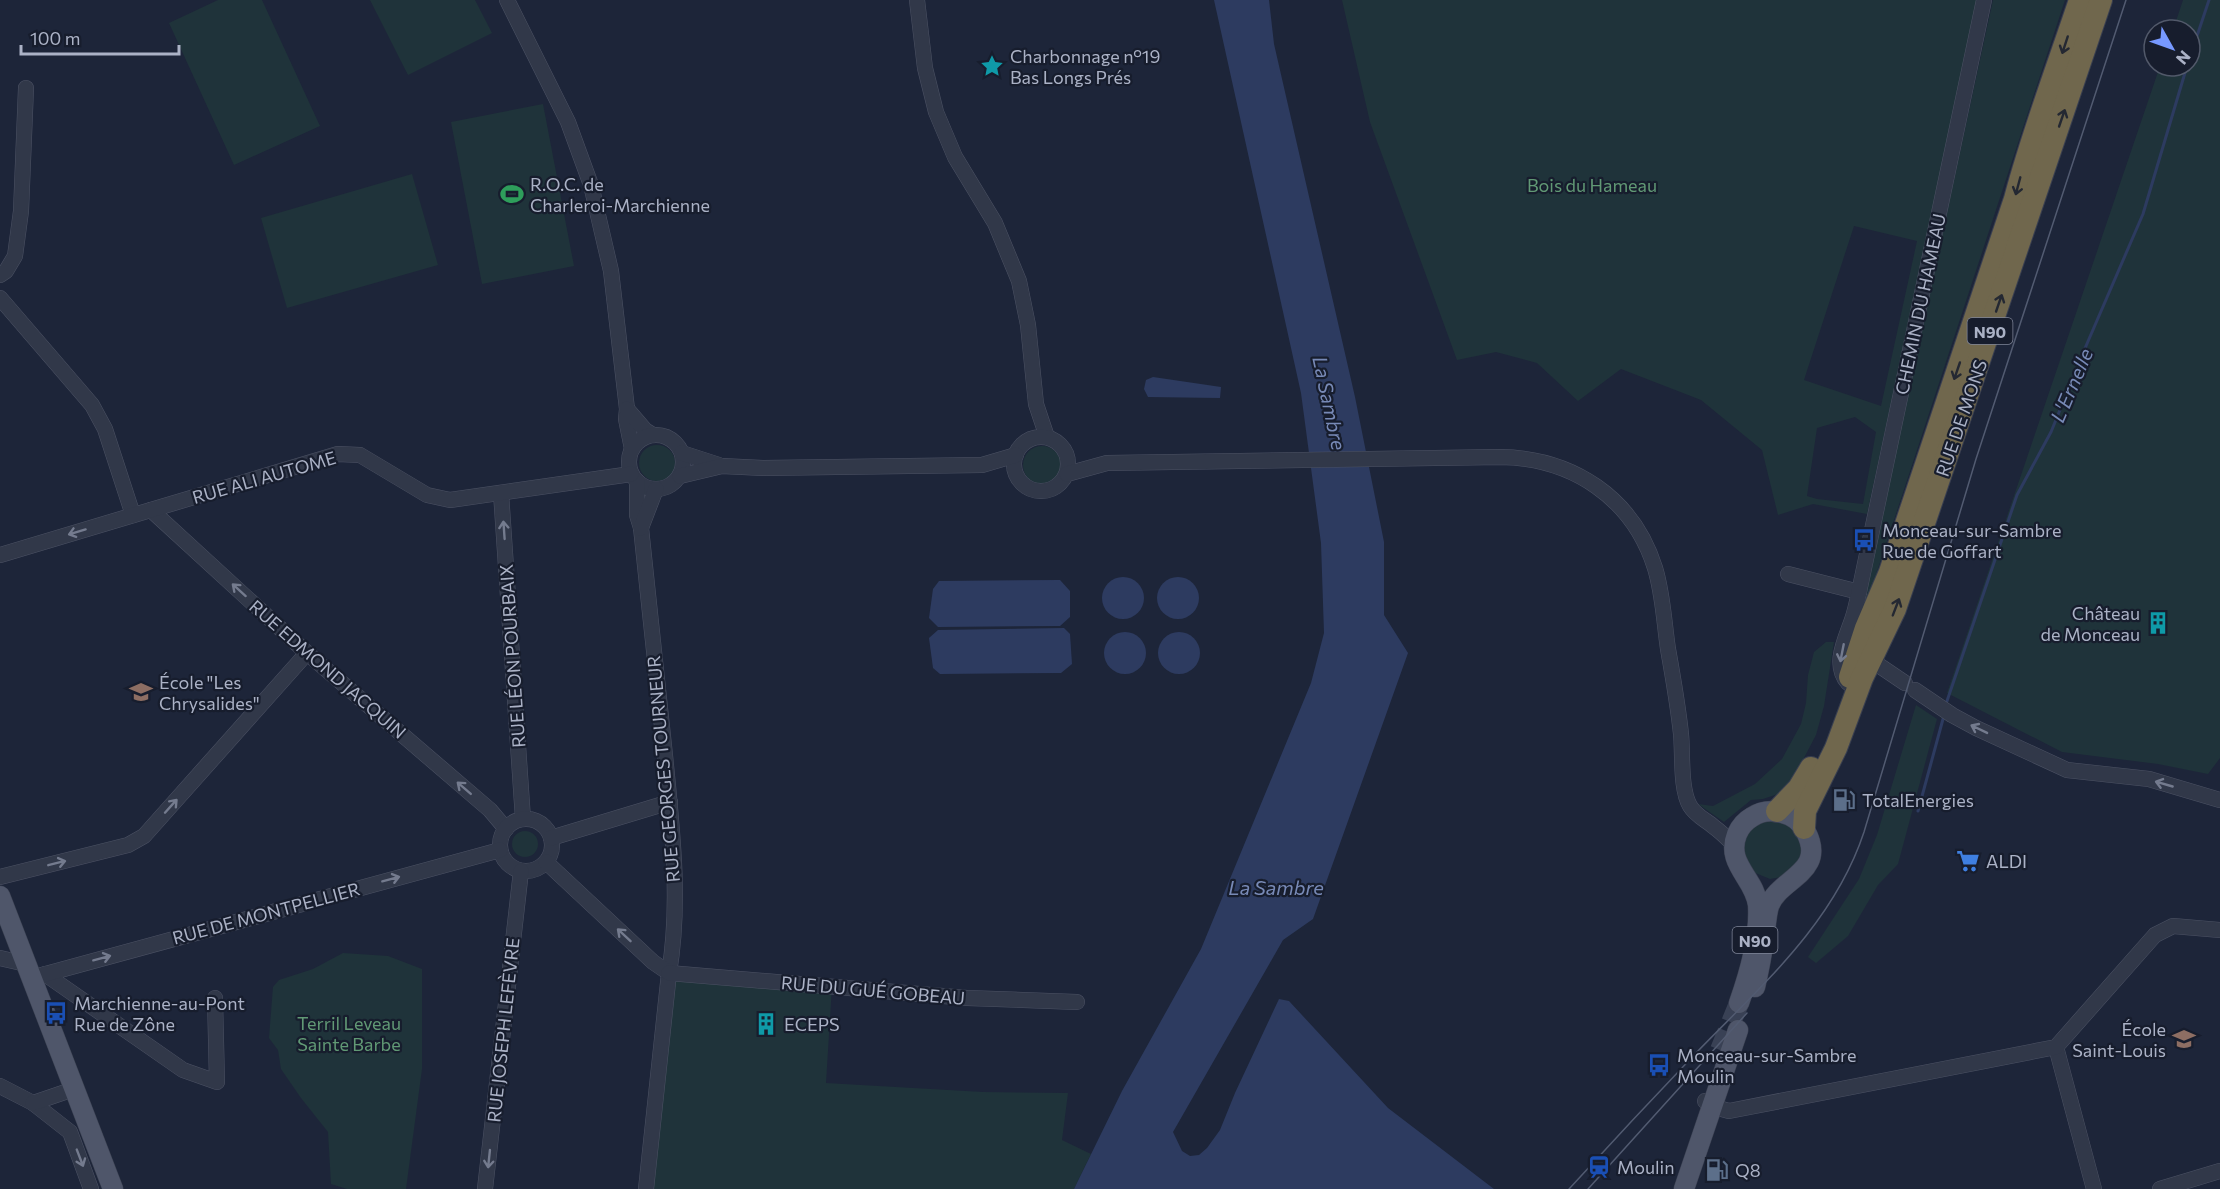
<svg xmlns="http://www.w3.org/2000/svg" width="2220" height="1189" font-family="Commissioner,sans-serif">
<rect width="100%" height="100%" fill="#1d2539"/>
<g fill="#1f333a" fill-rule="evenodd">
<polygon points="218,0 262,0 320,126 234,165 169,23"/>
<polygon points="370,0 475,0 492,33 408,75"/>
<path d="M1342 0H1978L1867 514 1813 504 1778 515 1762 450 1701 400 1621 369 1578 401 1537 363 1496 352 1457 360 1370 122ZM1854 226 1917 241 1881 406 1804 380ZM1855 417 1876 432 1863 504 1817 499 1807 496 1817 428Z"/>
<polygon points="1993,0 2065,0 1867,602 1863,601"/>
<polygon points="2183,0 2220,0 2220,758 2208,774 2158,764 2062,752 1947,693 2160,66 2190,66 2190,30 2173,30"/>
<polygon points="543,104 574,266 482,284 451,122"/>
<polygon points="412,174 438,265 287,308 261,218"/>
<circle cx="657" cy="463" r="18"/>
<circle cx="1042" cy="465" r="19"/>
<polygon points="1826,642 1834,642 1824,706 1816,735 1795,775 1778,794 1763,799 1751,800 1724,822 1698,804 1713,806 1755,784 1782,759 1801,724 1806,703 1808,675 1814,652"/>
<polygon points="1916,705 1937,719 1898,864 1878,885 1848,936 1816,963 1808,957 1859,879 1877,835"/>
<polygon points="1760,821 1784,821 1801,837 1802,856 1800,861 1782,877 1770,879 1753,872 1742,851 1746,834"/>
<circle cx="525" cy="844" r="13"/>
<polygon points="343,953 388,956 422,969 422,1069 406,1189 347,1189 331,1184 328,1132 301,1098 281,1069 278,1050 269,1038 273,987 279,980 313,969"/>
<polygon points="669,973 832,986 826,1083 983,1092 1068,1093 1062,1140 1091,1154 1074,1189 646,1189"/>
</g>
<g fill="#2d3b60">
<polygon points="1214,0 1269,0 1274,44 1355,397 1384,542 1384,615 1408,653 1313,919 1283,940 1173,1132 1182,1151 1190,1156 1199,1155 1207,1148 1220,1130 1235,1093 1279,999 1289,1001 1388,1108 1494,1189 1074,1189 1122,1091 1201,949 1311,683 1324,633 1321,543 1301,393"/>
<polygon points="1153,377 1221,387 1220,398 1148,397 1144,389 1146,380"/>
<circle cx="1178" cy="598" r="21"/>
<circle cx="1123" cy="598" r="21"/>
<polygon points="1060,580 1070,591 1070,617 1060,626 938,627 929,618 933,589 939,581"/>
<polygon points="1064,628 1070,634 1072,664 1061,673 940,674 933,668 929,638 938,630"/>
<circle cx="1125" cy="653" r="21"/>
<circle cx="1179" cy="653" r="21"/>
</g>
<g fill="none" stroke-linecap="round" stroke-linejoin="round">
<g stroke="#2d3b60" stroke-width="3">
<polyline points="2190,57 2209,0"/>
<polyline points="1947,701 2017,495 2051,432 2086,346 2143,214 2187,66"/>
<polyline points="1918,811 1943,719"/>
</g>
<polyline stroke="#394155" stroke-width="20" stroke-dasharray="20 10" stroke-linecap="butt" points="1720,1050 1739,1003"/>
<g stroke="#4c5264" stroke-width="16">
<g id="minor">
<polyline points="507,0 568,122 591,185 611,271 627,409 626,419 632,449"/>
<polyline points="917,0 925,68 936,112 955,157 995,223 1019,281 1028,325 1036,404 1047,437"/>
<polyline points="0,275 6,271 15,256 21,211 26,88"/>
<polyline points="0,298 92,405 105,429 133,515"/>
<polyline points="627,409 645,430 653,435"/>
<circle cx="656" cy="462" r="27"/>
<circle cx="1041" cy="464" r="27"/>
<polyline points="682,453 719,465"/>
<path d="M1067 474 1107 463 1500 457C1573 458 1633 498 1655 568 1663 594 1664 622 1668 649 1673 677 1678 706 1681 734 1683 754 1680 789 1690 806 1696 816 1706 820 1714 827 1721 832 1728 839 1734 845"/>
<polyline points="680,476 722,466 763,468 982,465 1016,455"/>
<path d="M637 481V515L641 528C649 604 657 679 665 755 672 827 681 902 669 973L646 1189"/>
<polyline points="501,493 523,819"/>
<polyline points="151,510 307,653 490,810 506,829"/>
<polyline points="641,528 656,489"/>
<polyline points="0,555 338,454 360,455 427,495 450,500 631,474"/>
<polyline points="1788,574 1859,592"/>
<polyline points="1865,652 1871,660 1905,683"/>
<path d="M1848 683C1832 665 1845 640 1852 620 1855 611 1857 602 1859 592L1984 0"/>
<polyline points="1915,690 1952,715 1976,728 2067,770 2149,779 2220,800"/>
<circle cx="526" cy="845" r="26"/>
<polyline points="551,838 670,802"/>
<polyline points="546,862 653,962 669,973"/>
<polyline points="0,877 128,845 144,836 307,653"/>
<polyline points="0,958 26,964"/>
<polyline points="669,973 967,998 1077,1002"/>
<polyline points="45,974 183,1070 217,1082 215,998"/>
<polyline points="31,978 500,850"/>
<polyline points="2056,1047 2094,1189"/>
<polyline points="0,1086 33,1103 70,1132 91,1189"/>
<polyline points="1705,1101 1711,1106 1729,1111 2056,1047 2155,935 2173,926 2220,930"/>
<polyline points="33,1103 74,1089"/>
<polyline points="485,1189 521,871"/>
<polyline points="2160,1189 2220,1171"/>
</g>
</g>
<g stroke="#3b4152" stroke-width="21">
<g id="major">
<polyline points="0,896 113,1189"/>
<path d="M1739 1003C1749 975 1760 936 1758 905 1755 878 1725 864 1737 834 1740 827 1745 821 1752 817 1761 811 1772 810 1782 813 1792 815 1801 822 1806 832 1827 873 1779 878 1769 906 1766 916 1766 927 1764 938 1762 954 1759 970 1755 987"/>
<polyline points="1684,1189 1738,1030"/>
</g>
</g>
<g stroke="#393f50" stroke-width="24">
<g id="highway">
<path d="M1850 677 1866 628 1890 572 2015 199C2033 131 2058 66 2080 0"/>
<polyline points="1777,811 1799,788 1811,768"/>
<polyline points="1804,828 1805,811 1836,748 1862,678 1895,609 2101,0"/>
</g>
</g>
<use href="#minor" stroke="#313849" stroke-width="15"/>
<use href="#major" stroke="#4f566a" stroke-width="20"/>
<use href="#highway" stroke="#70674d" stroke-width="22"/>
<g stroke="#525b71" stroke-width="1.5">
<path d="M1569 1189C1611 1143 1654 1097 1697 1052 1762 985 1834 923 1864 832L1976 459 2126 0"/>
<polyline points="1588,1189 1747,1013"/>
</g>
</g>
<defs><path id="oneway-shaft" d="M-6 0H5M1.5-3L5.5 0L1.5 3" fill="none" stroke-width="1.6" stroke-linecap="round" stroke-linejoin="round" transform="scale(1.5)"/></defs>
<g stroke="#242832">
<use href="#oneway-shaft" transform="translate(2065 45) rotate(108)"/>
<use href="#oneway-shaft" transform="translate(2062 118) rotate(-71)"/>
<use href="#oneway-shaft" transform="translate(2018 186) rotate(105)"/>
<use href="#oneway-shaft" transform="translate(1999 303) rotate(-71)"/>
<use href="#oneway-shaft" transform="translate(1957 371) rotate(109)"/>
<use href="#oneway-shaft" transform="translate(1896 607) rotate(-69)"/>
</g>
<g stroke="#747b8e">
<use href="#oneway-shaft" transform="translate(504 530) rotate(-94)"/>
<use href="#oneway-shaft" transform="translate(77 532) rotate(163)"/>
<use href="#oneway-shaft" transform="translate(239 590) rotate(-138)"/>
<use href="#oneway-shaft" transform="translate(1842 653) rotate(101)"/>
<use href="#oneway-shaft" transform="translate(1979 729) rotate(-154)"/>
<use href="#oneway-shaft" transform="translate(2164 784) rotate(-164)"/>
<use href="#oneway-shaft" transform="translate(464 788) rotate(-139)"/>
<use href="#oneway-shaft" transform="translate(171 806) rotate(-48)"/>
<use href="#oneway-shaft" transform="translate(57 863) rotate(-14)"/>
<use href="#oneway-shaft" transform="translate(391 879) rotate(-15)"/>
<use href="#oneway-shaft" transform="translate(624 935) rotate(-137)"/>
<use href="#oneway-shaft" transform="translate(102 958) rotate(-15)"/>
<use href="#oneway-shaft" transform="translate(80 1158) rotate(69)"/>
<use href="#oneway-shaft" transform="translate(489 1159) rotate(96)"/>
</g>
<defs>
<g id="sight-bare" transform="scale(1.8)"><path d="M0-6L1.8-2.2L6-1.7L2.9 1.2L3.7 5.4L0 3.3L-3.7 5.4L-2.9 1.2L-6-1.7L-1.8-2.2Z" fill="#0f9aa8" stroke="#171d2d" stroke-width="2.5" paint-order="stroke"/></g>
<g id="stadium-bare" transform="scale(1.8)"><path d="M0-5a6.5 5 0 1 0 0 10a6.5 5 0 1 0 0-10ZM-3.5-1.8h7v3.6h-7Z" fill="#2e9e5b" stroke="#171d2d" stroke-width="2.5" paint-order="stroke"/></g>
<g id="bus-bare" transform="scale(1.8)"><path d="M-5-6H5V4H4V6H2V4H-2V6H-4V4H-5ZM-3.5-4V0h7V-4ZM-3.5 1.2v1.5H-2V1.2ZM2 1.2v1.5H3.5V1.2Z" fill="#1a4fb4" stroke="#171d2d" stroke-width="2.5" paint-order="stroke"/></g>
<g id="building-bare" transform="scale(1.8)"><path d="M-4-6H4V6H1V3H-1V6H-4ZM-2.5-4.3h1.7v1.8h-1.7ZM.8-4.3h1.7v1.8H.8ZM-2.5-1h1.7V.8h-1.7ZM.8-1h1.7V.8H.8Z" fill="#0f9aa8" stroke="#171d2d" stroke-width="2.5" paint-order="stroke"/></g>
<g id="school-bare" transform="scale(1.8)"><path d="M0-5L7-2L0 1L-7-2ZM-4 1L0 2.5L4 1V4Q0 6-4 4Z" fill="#8d6e63" stroke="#171d2d" stroke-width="2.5" paint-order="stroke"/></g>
<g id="fuel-bare" transform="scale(1.8)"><path d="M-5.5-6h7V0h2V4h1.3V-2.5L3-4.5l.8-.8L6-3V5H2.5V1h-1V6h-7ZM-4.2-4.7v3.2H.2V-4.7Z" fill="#5c6f8a" stroke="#171d2d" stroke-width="2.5" paint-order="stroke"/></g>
<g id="supermarket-bare" transform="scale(1.8)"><path d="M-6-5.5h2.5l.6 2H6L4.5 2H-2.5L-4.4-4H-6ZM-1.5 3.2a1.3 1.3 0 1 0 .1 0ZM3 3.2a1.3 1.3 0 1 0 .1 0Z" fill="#3f7fe0" stroke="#171d2d" stroke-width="2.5" paint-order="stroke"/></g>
<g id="station-bare" transform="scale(1.8)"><path d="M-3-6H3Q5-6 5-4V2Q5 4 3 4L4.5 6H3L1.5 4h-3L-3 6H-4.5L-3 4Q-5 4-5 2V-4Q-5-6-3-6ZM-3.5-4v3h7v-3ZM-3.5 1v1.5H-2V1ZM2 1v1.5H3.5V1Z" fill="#1a4fb4" stroke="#171d2d" stroke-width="2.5" paint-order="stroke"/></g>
</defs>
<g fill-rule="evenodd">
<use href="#sight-bare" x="992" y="66"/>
<use href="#stadium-bare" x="512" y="194"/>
<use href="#bus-bare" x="1864" y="540"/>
<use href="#building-bare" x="2158" y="623"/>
<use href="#school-bare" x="141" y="692"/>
<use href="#fuel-bare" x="1844" y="800"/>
<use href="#supermarket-bare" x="1968" y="861"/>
<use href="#bus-bare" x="56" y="1013"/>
<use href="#building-bare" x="766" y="1024"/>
<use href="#school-bare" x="2184" y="1039"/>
<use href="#bus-bare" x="1659" y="1065"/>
<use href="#station-bare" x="1599" y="1167"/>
<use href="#fuel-bare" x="1717" y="1170"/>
</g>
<g text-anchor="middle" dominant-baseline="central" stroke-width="4.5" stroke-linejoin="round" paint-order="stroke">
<g fill="#171d2d" stroke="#7f8598" stroke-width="1.5">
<rect x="1967.5" y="318" width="45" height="26" rx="4.5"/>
<rect x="1732.5" y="927" width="45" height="26" rx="4.5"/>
</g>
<g font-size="16" font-weight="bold" fill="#abb2c6">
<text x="1990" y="331">N90</text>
<text x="1755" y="940">N90</text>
</g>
<g font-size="18" fill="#abb2c6" stroke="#171d2d" text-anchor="start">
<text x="1010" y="56">Charbonnage n°19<tspan x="1010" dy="21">Bas Longs Prés</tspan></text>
<text x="530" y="184">R.O.C. de<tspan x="530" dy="21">Charleroi-Marchienne</tspan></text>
<text x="1882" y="530">Monceau-sur-Sambre<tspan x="1882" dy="21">Rue de Goffart</tspan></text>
<text x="2140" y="613" text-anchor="end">Château<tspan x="2140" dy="21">de Monceau</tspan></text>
<text x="159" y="682">École "Les<tspan x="159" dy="21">Chrysalides"</tspan></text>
<text x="1862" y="800">TotalEnergies</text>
<text x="1986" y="861">ALDI</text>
<text x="74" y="1003">Marchienne-au-Pont<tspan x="74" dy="21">Rue de Zône</tspan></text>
<text x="784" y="1024">ECEPS</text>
<text x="2166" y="1029" text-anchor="end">École<tspan x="2166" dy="21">Saint-Louis</tspan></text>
<text x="1677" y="1055">Monceau-sur-Sambre<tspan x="1677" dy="21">Moulin</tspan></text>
<text x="1617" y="1167">Moulin</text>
<text x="1735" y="1170">Q8</text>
</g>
<g font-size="18" fill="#619975" stroke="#171d2d">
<text x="1592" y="185">Bois du Hameau</text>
<text x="349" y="1023">Terril Leveau<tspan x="349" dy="21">Sainte Barbe</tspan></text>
</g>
<g font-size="18" fill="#abb2c6" stroke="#171d2d">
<text transform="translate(1920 304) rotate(-78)">CHEMIN DU HAMEAU</text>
<text transform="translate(1961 418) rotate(-71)">RUE DE MONS</text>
<text transform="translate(264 477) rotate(-16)">RUE ALI AUTOME</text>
<text transform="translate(512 656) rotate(-94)">RUE LÉON POURBAIX</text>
<text transform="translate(328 669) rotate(41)">RUE EDMOND JACQUIN</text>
<text transform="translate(663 769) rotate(-95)">RUE GEORGES TOURNEUR</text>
<text transform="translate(266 913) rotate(-15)">RUE DE MONTPELLIER</text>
<text transform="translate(873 990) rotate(5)">RUE DU GUÉ GOBEAU</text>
<text transform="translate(503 1030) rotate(-84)">RUE JOSEPH LEFÈVRE</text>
</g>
<g font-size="20" font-style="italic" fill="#788ab7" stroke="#171d2d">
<text transform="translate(2071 385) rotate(-67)">L'Ernelle</text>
<text transform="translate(1330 403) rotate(78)">La Sambre</text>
<text x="1276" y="887">La Sambre</text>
</g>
</g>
<g transform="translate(2172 48) rotate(130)"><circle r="28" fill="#171d2d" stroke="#52596a" stroke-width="1.5"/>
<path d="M0-4.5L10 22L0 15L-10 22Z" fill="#7799ff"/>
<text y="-9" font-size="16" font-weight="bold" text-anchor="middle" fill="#abb2c6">N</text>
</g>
<path d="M21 45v9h158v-9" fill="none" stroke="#abb2c6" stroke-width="3"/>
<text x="30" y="45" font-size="18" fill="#abb2c6" stroke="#171d2d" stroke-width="4.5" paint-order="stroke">100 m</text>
</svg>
